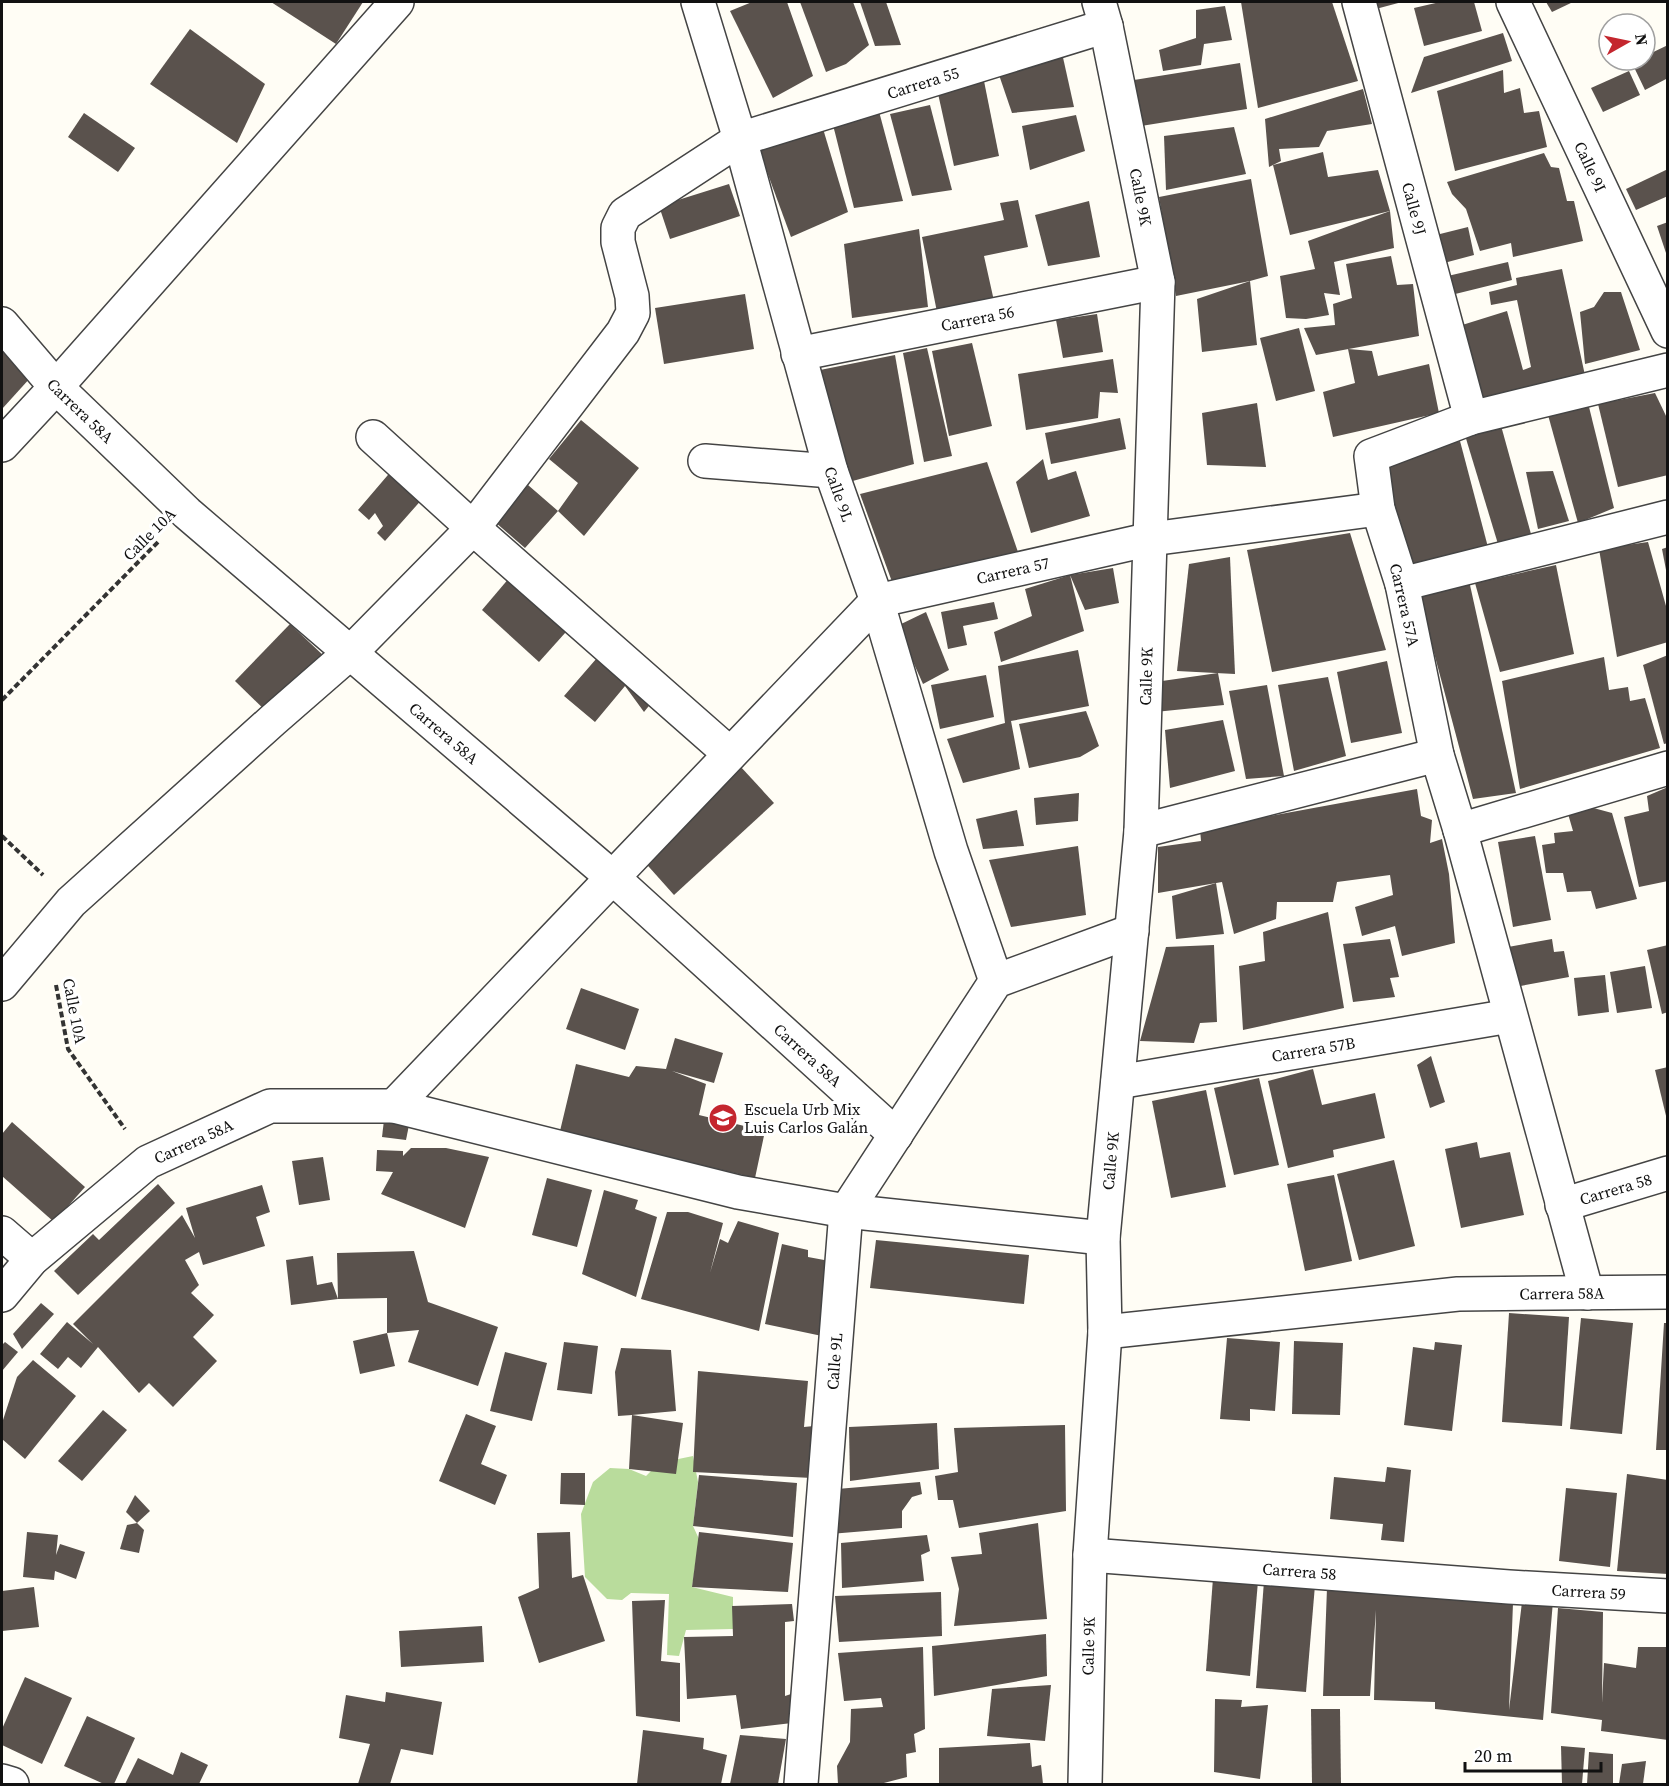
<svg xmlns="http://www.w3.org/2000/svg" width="1669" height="1786" font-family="'Source Serif 4',serif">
<rect width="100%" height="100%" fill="#fffdf5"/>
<polygon fill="#b9dc9c" points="693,1456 698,1482 693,1526 699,1539 692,1587 733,1597 733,1629 686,1630 679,1656 667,1655 669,1594 631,1593 622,1600 607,1599 585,1577 581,1514 593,1482 610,1468 629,1469 646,1476 659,1463"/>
<g fill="#5a524d">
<polygon points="271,2 363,2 336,44"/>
<polygon points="752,2 787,2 813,76 773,98 730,11"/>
<polygon points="800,2 853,2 869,45 846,64 826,72"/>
<polygon points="860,2 886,2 901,45 875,46"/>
<polygon points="1241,2 1332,2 1358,81 1258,108"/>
<polygon points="1370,2 1402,2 1372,10"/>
<polygon points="1440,2 1474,2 1482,31 1424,46 1414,8"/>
<polygon points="1546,2 1573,2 1552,12"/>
<polygon points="1225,6 1232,40 1204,44 1201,65 1163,71 1159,50 1196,38 1196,10"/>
<polygon points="190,29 265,84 237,143 150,84"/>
<polygon points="1503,33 1512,61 1411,93 1424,57"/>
<polygon points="1668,45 1668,78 1645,90 1632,63 1637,60 1645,60 1645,56"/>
<polygon points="1062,53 1074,107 1012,113 997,69"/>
<polygon points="1240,63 1247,109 1141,126 1134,80"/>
<polygon points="1503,70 1504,93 1520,88 1524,113 1539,111 1547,147 1455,171 1437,91"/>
<polygon points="1629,71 1640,95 1603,112 1591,88"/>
<polygon points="983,76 999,156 954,166 937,89"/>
<polygon points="1363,89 1372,124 1327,131 1319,147 1279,149 1281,161 1269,167 1265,119"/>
<polygon points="877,104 903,201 854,208 832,121"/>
<polygon points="930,105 952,190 912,196 890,114"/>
<polygon points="84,113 135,148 118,172 68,137"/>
<polygon points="1076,115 1085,151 1030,170 1022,126"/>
<polygon points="821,122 848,212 791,237 759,150"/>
<polygon points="1234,127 1246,174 1166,190 1164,136"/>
<polygon points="1323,152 1328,177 1378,170 1390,211 1290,235 1273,165"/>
<polygon points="1544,153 1551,167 1559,168 1567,201 1574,201 1583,241 1513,257 1511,243 1480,251 1466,209 1452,194 1447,182"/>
<polygon points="1668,169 1668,196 1636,210 1626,189"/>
<polygon points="1251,179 1268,276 1250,281 1257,345 1202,352 1197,299 1250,281 1176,296 1159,197"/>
<polygon points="729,184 740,216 670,239 659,206"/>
<polygon points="1018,200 1028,247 984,256 994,301 937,312 922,237 1004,220 1000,203"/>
<polygon points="1089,201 1100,257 1048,266 1035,215"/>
<polygon points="1390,211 1394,248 1334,262 1340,295 1324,293 1329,315 1306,319 1286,318 1280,276 1315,269 1308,241"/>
<polygon points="1668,222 1668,255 1667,256 1657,226"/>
<polygon points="1468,227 1474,255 1444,263 1436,235"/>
<polygon points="919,229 928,307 852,318 844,244"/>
<polygon points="1391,256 1397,285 1413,284 1419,336 1316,355 1304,328 1335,325 1333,304 1352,298 1346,264"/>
<polygon points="1508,262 1512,280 1443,297 1439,278"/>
<polygon points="1562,269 1586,380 1476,405 1459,326 1507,311 1523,370 1531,367 1517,300 1491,305 1489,292 1517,285 1516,278"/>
<polygon points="1604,292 1621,292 1640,350 1585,364 1580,312 1594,307"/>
<polygon points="745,294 754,349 664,364 655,308"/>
<polygon points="1097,314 1103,352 1063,358 1056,320"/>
<polygon points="1299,328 1315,391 1276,401 1260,338"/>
<polygon points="972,343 992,426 949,436 932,351"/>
<polygon points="927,348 952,456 924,462 903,353"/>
<polygon points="1348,349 1372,351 1378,376 1429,364 1439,413 1333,437 1323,392 1355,383"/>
<polygon points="2,350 31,377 2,409"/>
<polygon points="895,355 914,464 849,482 820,370"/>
<polygon points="1113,359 1118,393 1100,392 1098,418 1026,430 1018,374"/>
<polygon points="1655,393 1668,420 1668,475 1618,487 1598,404"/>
<polygon points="1257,403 1266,467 1207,465 1202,413"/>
<polygon points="1589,407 1614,508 1578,523 1548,415"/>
<polygon points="1120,418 1126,449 1051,464 1045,433"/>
<polygon points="581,420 639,468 584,536 558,511 525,548 495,522 528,485 558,511 578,483 549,459"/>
<polygon points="1500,422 1531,534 1498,544 1464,432"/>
<polygon points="1460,441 1489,551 1412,575 1382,461"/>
<polygon points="1043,459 1048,480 1076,471 1090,516 1031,533 1016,482"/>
<polygon points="987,462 1018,552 895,590 860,494"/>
<polygon points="393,469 424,497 385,541 377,533 383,526 375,513 369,520 358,510"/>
<polygon points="1553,471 1569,521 1538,529 1526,472"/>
<polygon points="1350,533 1386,650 1272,672 1247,550"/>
<polygon points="1648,542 1668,613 1668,642 1617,657 1599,549"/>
<polygon points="1668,547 1668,570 1666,570 1662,549"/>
<polygon points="1230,557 1235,674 1177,671 1189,564"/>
<polygon points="1556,565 1574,654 1500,672 1475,583"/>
<polygon points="1113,568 1119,603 1085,610 1070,575 1084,631 1001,662 994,632 1032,616 1025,589 1070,575"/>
<polygon points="515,571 574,623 539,662 482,610"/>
<polygon points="1468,576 1516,793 1473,799 1417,589"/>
<polygon points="994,602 998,619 963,626 967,645 948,649 941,612"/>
<polygon points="926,612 949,670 923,684 897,626"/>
<polygon points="290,624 325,657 271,716 235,681"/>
<polygon points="1078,650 1089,706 1011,721 1020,769 963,783 947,739 1005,723 998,666"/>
<polygon points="603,651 656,697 644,712 625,686 595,722 564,696"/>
<polygon points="1668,655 1668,743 1664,744 1643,665"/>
<polygon points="1604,657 1609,690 1628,687 1630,701 1645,698 1660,748 1520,789 1502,681"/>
<polygon points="1387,661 1402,733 1351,743 1337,672"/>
<polygon points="1218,673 1224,705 1155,712 1155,682"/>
<polygon points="986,675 994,717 940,729 931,685"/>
<polygon points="1328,677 1346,756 1294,771 1278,685"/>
<polygon points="1267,685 1284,776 1246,779 1229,691"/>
<polygon points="1086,711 1099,746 1080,757 1029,768 1019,724"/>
<polygon points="1223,720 1235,771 1170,788 1165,730"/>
<polygon points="740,766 774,803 674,895 641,858"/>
<polygon points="1668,787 1668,881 1639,887 1624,817 1649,811 1647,796"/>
<polygon points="1417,789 1421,816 1432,820 1430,843 1442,839 1449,874 1455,943 1402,956 1395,926 1362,936 1355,907 1393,895 1390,875 1337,882 1333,902 1277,902 1276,919 1234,934 1222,882 1158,893 1158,847 1201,841 1200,829"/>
<polygon points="1079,793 1078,821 1036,825 1034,798"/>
<polygon points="1564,800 1612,813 1637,899 1596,909 1591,891 1567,892 1563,873 1546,873 1542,845 1555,843 1554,833 1573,831"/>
<polygon points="1017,810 1024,846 983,849 976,819"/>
<polygon points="1535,836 1551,920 1513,927 1498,842"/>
<polygon points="1078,846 1086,915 1011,927 989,860"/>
<polygon points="1216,883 1224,934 1176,939 1172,896"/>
<polygon points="1328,912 1344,1008 1243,1030 1239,966 1265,961 1263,932"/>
<polygon points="1390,939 1399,977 1390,978 1395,997 1353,1002 1343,944"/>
<polygon points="1552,939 1554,952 1564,951 1569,977 1515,987 1508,947"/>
<polygon points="1214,945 1217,1022 1200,1023 1194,1043 1140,1041 1166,947"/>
<polygon points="1668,945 1668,1012 1662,1014 1647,950"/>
<polygon points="1645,966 1652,1008 1617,1013 1610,972"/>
<polygon points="1605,975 1609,1012 1578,1016 1574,978"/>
<polygon points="581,988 639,1009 625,1050 566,1029"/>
<polygon points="675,1038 723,1053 714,1083 672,1071 706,1084 699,1115 765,1131 755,1178 560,1131 576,1064 629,1077 636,1066 666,1069"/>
<polygon points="1431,1056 1445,1102 1430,1108 1417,1065"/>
<polygon points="1668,1067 1668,1120 1667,1120 1655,1070"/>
<polygon points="1313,1069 1322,1105 1375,1093 1385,1138 1333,1150 1334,1157 1288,1168 1268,1081"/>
<polygon points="1259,1078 1279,1165 1234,1175 1214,1088"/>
<polygon points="1206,1090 1226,1187 1171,1198 1152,1101"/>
<polygon points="384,1120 409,1125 406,1140 382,1137"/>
<polygon points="12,1122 85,1187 54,1222 2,1176 2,1134"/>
<polygon points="1477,1142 1480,1158 1510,1152 1524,1215 1461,1228 1445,1149"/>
<polygon points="411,1148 446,1148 489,1157 465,1228 381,1194 393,1172 376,1171 377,1150 403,1151 403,1156"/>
<polygon points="323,1157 330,1200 299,1205 292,1161"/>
<polygon points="1394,1160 1415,1246 1359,1260 1337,1174"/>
<polygon points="1334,1175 1352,1261 1305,1271 1287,1184"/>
<polygon points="547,1178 592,1190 577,1247 532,1235"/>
<polygon points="158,1184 175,1203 78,1295 54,1271 93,1234 99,1240"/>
<polygon points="262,1185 270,1212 256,1217 265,1246 203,1265 199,1252 185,1260 199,1285 191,1293 214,1315 193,1337 217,1361 173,1407 149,1383 139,1393 98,1347 81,1368 68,1357 58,1369 40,1354 67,1322 93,1344 73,1324 182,1215 195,1238 186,1208"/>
<polygon points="604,1190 638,1200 635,1209 657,1217 636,1297 582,1274"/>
<polygon points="667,1212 688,1212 723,1223 710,1273 720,1239 728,1243 738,1221 779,1233 759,1331 641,1299"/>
<polygon points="876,1240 1029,1255 1024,1304 870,1288"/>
<polygon points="782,1244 808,1250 808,1257 835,1262 822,1336 765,1324"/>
<polygon points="414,1251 428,1302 498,1327 478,1386 408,1362 419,1330 387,1333 387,1298 338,1299 337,1253"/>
<polygon points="313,1256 317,1285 332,1282 338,1299 291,1305 286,1260"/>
<polygon points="41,1303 54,1314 22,1349 13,1334"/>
<polygon points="1509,1313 1569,1317 1562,1426 1502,1422"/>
<polygon points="1581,1318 1633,1323 1622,1434 1570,1429"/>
<polygon points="1664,1323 1668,1323 1668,1450 1656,1450"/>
<polygon points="387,1333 395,1366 360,1374 353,1341"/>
<polygon points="1227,1338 1280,1342 1275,1411 1250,1409 1250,1421 1220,1419"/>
<polygon points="1294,1341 1343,1343 1340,1415 1292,1414"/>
<polygon points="5,1342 18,1352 2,1371 2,1345"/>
<polygon points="564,1342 598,1346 592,1394 557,1390"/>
<polygon points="1435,1342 1462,1345 1452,1431 1404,1425 1413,1347 1434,1350"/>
<polygon points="621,1348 671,1350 676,1411 632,1415 683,1423 676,1474 629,1469 632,1415 618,1416 615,1372"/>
<polygon points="505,1352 547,1363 532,1421 490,1411"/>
<polygon points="33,1360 76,1396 25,1459 2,1439 2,1423 17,1377"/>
<polygon points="698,1371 808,1381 804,1427 814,1426 812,1478 693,1472"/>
<polygon points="103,1410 127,1430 82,1481 58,1461"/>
<polygon points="466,1414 496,1426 481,1464 507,1475 495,1505 439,1481"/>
<polygon points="937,1423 939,1469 850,1481 849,1427"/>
<polygon points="1065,1425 1066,1511 959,1528 953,1500 938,1500 935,1476 958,1472 954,1428"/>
<polygon points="1387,1467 1411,1470 1404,1542 1381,1540 1383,1524 1330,1519 1334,1477 1385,1482"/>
<polygon points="561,1473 585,1473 585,1505 560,1504"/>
<polygon points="1627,1474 1668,1480 1668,1574 1617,1571"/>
<polygon points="699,1475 797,1483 793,1537 693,1526"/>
<polygon points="920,1482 922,1494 912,1497 902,1511 902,1528 830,1534 837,1489"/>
<polygon points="1566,1488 1617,1493 1610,1567 1559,1561"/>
<polygon points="135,1495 150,1511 137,1523 126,1512"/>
<polygon points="137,1523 144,1530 139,1553 120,1549 127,1525"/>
<polygon points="1038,1523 1047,1619 954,1626 959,1589 951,1557 982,1554 979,1533"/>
<polygon points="27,1532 58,1535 56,1555 60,1544 85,1552 76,1579 55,1571 54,1580 23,1577"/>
<polygon points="570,1532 572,1578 583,1575 605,1641 539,1663 518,1597 539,1588 537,1533"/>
<polygon points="699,1532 793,1543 788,1592 692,1587"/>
<polygon points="927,1535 930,1551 921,1555 924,1581 842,1588 841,1543"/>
<polygon points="1213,1578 1258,1581 1250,1676 1206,1671"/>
<polygon points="1264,1581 1315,1585 1306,1692 1256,1688"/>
<polygon points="34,1587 39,1627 2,1631 2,1591"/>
<polygon points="1327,1588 1513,1603 1509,1710 1522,1602 1553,1601 1543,1720 1435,1709 1435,1702 1374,1700 1376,1610 1370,1696 1323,1696"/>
<polygon points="941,1592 942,1636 839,1642 835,1596"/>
<polygon points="665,1600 661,1661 680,1663 680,1722 636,1716 632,1601"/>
<polygon points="792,1604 794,1621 785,1622 785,1696 791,1694 792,1723 741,1729 736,1695 687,1699 684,1637 733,1636 732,1606"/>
<polygon points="1558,1608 1603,1612 1602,1703 1604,1663 1636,1668 1638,1647 1668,1647 1668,1740 1601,1731 1602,1720 1551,1713"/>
<polygon points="482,1626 484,1662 401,1667 399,1631"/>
<polygon points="1046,1634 1047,1676 934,1696 932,1646"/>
<polygon points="923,1647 925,1729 914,1734 916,1752 906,1754 907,1777 880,1784 838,1784 837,1766 850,1742 851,1709 883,1707 881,1698 844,1701 838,1653"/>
<polygon points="25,1677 72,1698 42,1764 2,1745 2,1729"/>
<polygon points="1051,1685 1045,1741 987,1736 992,1689"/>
<polygon points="386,1692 442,1702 433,1755 401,1749 390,1784 358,1784 370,1744 339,1738 346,1695 385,1702"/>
<polygon points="1215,1699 1242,1700 1241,1707 1268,1705 1260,1779 1214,1772"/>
<polygon points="1311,1709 1340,1709 1341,1784 1312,1784"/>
<polygon points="87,1716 135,1738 114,1784 104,1784 64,1766"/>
<polygon points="643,1730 704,1738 703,1749 727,1755 721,1784 637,1784"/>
<polygon points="740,1735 786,1739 778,1784 730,1784"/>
<polygon points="1030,1743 1032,1767 1041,1765 1043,1784 939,1784 939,1748"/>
<polygon points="1561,1746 1585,1748 1582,1784 1562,1784"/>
<polygon points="181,1752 208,1765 199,1784 125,1784 138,1758 173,1775"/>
<polygon points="1589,1752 1613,1754 1613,1784 1587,1784"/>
<polygon points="1646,1761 1643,1784 1619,1784 1622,1764"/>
</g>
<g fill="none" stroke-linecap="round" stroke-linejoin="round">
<g stroke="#444" stroke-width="36">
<g id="minor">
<path id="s1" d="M698 2 740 139 831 471 877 601 951 851 996 981"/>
<path id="s2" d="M1359 2 1471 418"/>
<path id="s3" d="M1513 2 1668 331"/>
<path id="s4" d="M2 324 56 387 187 513 612 877 896 1135"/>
<path id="s5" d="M798 354 1158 282"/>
<polyline points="373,437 473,528 730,754"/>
<polyline points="2,445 56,387 397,2"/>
<polyline points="705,461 831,471"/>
<polyline points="1402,584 1668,517"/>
<polyline points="1460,830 1668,768"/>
<polyline points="1141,831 1437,755"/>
<path id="s6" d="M2 984 71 902 273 720 351 652 473 528 623 332 633 313 632 296 618 242V228L625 214 740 139 1106 26"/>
<path id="s7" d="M1118 1082 1510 1016"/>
<path id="s8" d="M394 1106 877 601 1151 539 1378 509"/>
<path id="s9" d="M1562 1205 1668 1173"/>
<polyline points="2,1233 32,1259"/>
<polyline points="1587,1293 1460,830 1437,755 1402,584 1378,509 1371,456 1471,418 1668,370"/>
<path id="s10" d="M2 1295 32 1259 148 1162 270 1106H394L738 1192 846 1211 1103 1238"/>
<path id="s11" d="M1105 1332 1458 1294 1668 1292"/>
<path id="s12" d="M1090 1555 1509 1587 1668 1596"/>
<polyline points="2,1781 12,1784"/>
<path id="s13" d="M801 1784 846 1211 996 981 1132 931"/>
<path id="s14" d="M1085 1784 1090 1555 1105 1332 1103 1238 1141 831 1158 282 1106 26 1099 2"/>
</g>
</g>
<g stroke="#333" stroke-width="4" stroke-dasharray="6 3" stroke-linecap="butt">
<polyline points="2,700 159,541"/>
<polyline points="2,836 43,875"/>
<polyline points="56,985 68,1049 125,1129"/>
</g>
<use href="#minor" stroke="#fff" stroke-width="33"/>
</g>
<defs>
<g id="school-disc" transform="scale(1.5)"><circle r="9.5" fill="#c4262e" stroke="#fff"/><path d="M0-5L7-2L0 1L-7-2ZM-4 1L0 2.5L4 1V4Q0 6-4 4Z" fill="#fff"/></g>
</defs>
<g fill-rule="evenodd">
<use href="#school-disc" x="723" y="1118"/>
</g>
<g text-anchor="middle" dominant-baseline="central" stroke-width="6" stroke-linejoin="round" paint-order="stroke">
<g font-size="16" fill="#111" stroke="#fff">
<text stroke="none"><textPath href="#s6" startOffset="1356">Carrera 55</textPath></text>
<text stroke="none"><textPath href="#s3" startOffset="182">Calle 9I</textPath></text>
<text transform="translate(1141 197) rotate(79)">Calle 9K</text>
<text stroke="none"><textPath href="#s2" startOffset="214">Calle 9J</textPath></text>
<text stroke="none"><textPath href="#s5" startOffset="183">Carrera 56</textPath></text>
<text stroke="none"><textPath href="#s4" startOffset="117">Carrera 58A</textPath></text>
<text stroke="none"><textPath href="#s1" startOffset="512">Calle 9L</textPath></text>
<text transform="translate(149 534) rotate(-45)">Calle 10A</text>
<text stroke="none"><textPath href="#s8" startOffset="838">Carrera 57</textPath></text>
<text transform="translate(1405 605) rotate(77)">Carrera 57A</text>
<text stroke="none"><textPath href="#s14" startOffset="1110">Calle 9K</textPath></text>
<text stroke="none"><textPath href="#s4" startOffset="603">Carrera 58A</textPath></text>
<text transform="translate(75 1011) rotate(79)">Calle 10A</text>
<text stroke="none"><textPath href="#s7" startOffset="198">Carrera 57B</textPath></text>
<text stroke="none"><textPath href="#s4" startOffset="1089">Carrera 58A</textPath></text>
<text stroke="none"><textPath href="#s10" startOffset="248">Carrera 58A</textPath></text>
<text stroke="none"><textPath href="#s14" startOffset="624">Calle 9K</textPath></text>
<text stroke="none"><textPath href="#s9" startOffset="56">Carrera 58</textPath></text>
<text stroke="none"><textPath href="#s11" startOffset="459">Carrera 58A</textPath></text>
<text stroke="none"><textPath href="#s13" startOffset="424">Calle 9L</textPath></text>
<text stroke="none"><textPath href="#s12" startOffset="210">Carrera 58</textPath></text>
<text stroke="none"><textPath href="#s12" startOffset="500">Carrera 59</textPath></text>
<text stroke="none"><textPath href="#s14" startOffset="138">Calle 9K</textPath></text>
</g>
<g font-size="16" fill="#111" stroke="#fff" text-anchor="start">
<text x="744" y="1109">Escuela Urb Mix<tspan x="744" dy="18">Luis Carlos Galán</tspan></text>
</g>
</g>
<rect width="1669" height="1786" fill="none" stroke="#111111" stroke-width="6"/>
<g transform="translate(1627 42) rotate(81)"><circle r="28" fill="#ffffff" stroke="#a0a0a0" stroke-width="1.5"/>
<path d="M0-4.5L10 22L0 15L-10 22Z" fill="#c4262e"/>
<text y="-9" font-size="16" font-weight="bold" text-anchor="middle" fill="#111111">N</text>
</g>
<path d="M1465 1762v9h136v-9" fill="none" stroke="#111111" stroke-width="3"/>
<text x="1474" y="1762" font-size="18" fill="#111111" stroke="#ffffff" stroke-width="4.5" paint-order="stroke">20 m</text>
</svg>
